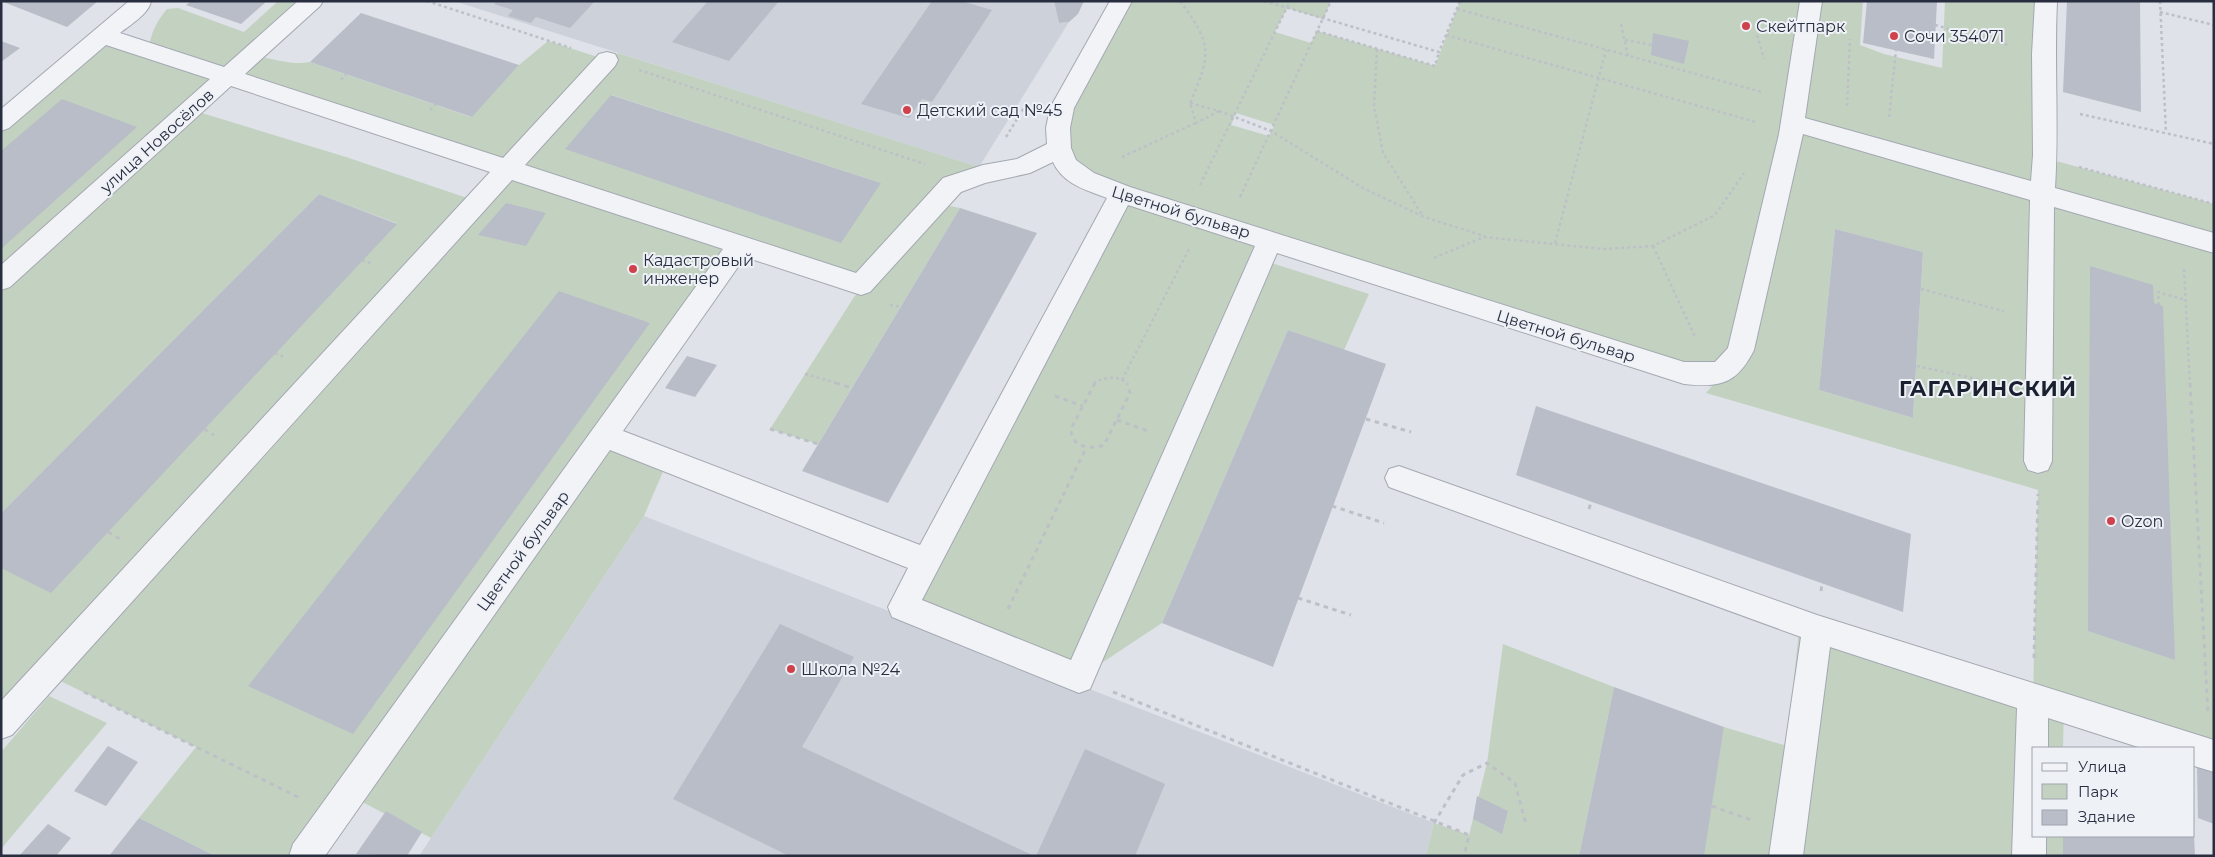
<svg xmlns="http://www.w3.org/2000/svg" width="2215" height="857" font-family="Montserrat,sans-serif">
<rect width="100%" height="100%" fill="#dfe2e8"/>
<g fill="#cdd1da">
<polygon points="454,1 1054,1 1059,23 1069,22 979,167"/>
<polygon points="644,516 1434,823 1426,856 419,856"/>
</g>
<g fill="#c3d2c0" fill-rule="evenodd">
<path d="M278 1H312L252 56C272 57 290 66 310 62L471 117 519 65 548 41 607 60 618 53 979 167 936 203 960 208 818 444 770 429 854 297 886 258 861 285 740 246 605 435 668 460 644 516 431 838 349 795 305 856H215L139 818 196 747 46 674 1 724V568L396 223 319 194 1 513V122L104 36 148 51C151 33 156 22 167 9L178 8 244 32ZM229 77 506 169 476 201 346 157 192 110ZM612 95 881 183 566 149Z"/>
<path d="M1121 1H1331L1323 19 1287 8 1275 32 1311 43 1317 31 1435 66 1460 1H1863L1860 45 1884 54 1942 68 1945 1H2056L2045 158 2214 204V756L2064 708 2063 748H2034V836H2063V856H1703L1724 727 1787 746 1800 621 2033 698 2038 490 1706 393 1723 373 1709 376 1270 241 1262 260 1369 294 1344 350 1288 330 1162 623 1079 678 903 607 1122 195 1085 180 1058 128ZM1236 113 1274 125V126L1269 136 1231 125ZM1835 229 1923 252 1913 418 1819 390Z"/>
<polygon points="1503,644 1614,687 1579,856 1426,856 1434,823 1469,835 1487,763"/>
<polygon points="49,696 107,723 1,849 1,752"/>
</g>
<g fill="#b9bdc8">
<polygon points="1,1 98,1 67,27"/>
<polygon points="191,1 267,1 241,24 186,5"/>
<polygon points="497,1 595,1 570,28 536,17 531,23 508,16 513,10 494,4"/>
<polygon points="708,1 779,1 729,61 672,42"/>
<polygon points="932,1 961,1 992,10 932,102 922,99 909,118 861,104"/>
<polygon points="1054,1 1084,1 1078,14 1069,22 1059,23"/>
<polygon points="1867,1 1937,1 1934,59 1863,43"/>
<polygon points="2067,1 2140,1 2141,112 2063,92"/>
<polygon points="361,13 519,65 472,117 310,62"/>
<polygon points="1653,33 1689,41 1684,64 1651,55"/>
<polygon points="1,41 20,48 1,62"/>
<polygon points="611,95 881,183 841,243 565,149"/>
<polygon points="62,99 137,127 1,249 1,151"/>
<polygon points="319,194 397,224 51,593 1,568 1,513"/>
<polygon points="506,203 546,213 526,246 478,235"/>
<polygon points="960,208 1037,233 888,503 802,471"/>
<polygon points="1835,229 1923,252 1913,418 1819,390"/>
<polygon points="2090,266 2153,285 2154,303 2163,306 2175,660 2088,631"/>
<polygon points="559,291 650,323 353,734 248,686"/>
<polygon points="1288,330 1386,364 1273,667 1162,623"/>
<polygon points="687,356 717,365 695,397 665,388"/>
<polygon points="1536,406 1911,534 1903,612 1516,475"/>
<polygon points="780,624 854,657 802,747 1034,856 789,856 673,799"/>
<polygon points="1614,687 1724,727 1704,856 1579,856"/>
<polygon points="108,746 138,762 106,806 74,791"/>
<polygon points="1085,749 1165,784 1135,856 1036,856"/>
<polygon points="2197,766 2214,772 2214,824 2198,818"/>
<polygon points="1477,796 1508,811 1502,834 1473,819"/>
<polygon points="386,811 422,832 407,856 356,854"/>
<polygon points="139,818 215,856 109,856"/>
<polygon points="48,824 71,838 56,856 19,856"/>
<polygon points="2063,836 2194,836 2195,856 2063,856"/>
</g>
<g fill="none" stroke-linecap="round" stroke-linejoin="round">
<g stroke="#a4a8b2" stroke-width="2">
<g id="minor">
<path d="M129 1H151C149 14 130 25 120 33L224 67 298 1H323L320 6 245 74 503 158 599 54 607 52 615 54 618 60 615 66 525 165 856 273 943 178 983 165 1017 159 1047 144 1046 128 1050 108 1110 1H1132L1074 108 1070 128 1071 148 1076 160 1094 173 1130 187 1684 362H1715L1728 348 1779 134 1800 1H1822L1805 118 2031 181 2033 155 2032 54 2035 1H2057C2054 64 2059 126 2055 188L2214 233V253L2054 207 2052 461 2048 470 2038 473 2028 470 2024 461 2030 200 1803 134 1754 350C1737 384 1720 388 1684 384L1277 253 1090 689 1079 693 892 617 888 607 908 568 610 450 325 856H289L293 844 723 249 512 180 12 735 1 739V701L490 172 231 86 10 287 1 290V265L210 79 106 45 9 128 1 131V109ZM1053 162C1063 184 1086 190 1107 198L920 545 623 431 745 257 861 295 870 292 961 192 985 183 1030 173ZM1128 205 1255 246 1071 660 922 600Z"/>
<polygon points="1399,466 1817,615 2214,740 2214,772 2194,766 2194,748 2141,748 2048,718 2048,748 2034,748 2034,836 2046,836 2046,856 2012,856 2017,708 1830,647 1803,856 1769,856 1801,637 1389,487 1385,478 1389,469"/>
</g>
</g>
<g stroke="#bdc0c7" stroke-width="2.5" stroke-dasharray="3 3" stroke-linecap="butt">
<polyline points="427,1 571,48"/>
<path d="M1180 1C1213 45 1211 54 1190 103"/>
<polyline points="1264,1 1439,52 1460,1"/>
<polyline points="2160,1 2166,133"/>
<polyline points="1457,9 1762,92"/>
<polyline points="2160,12 2214,25"/>
<polyline points="1621,24 1628,56"/>
<polyline points="1935,25 2008,45"/>
<polyline points="1317,31 1435,66 1439,52"/>
<polyline points="1446,35 1756,122"/>
<polyline points="1757,35 1764,59"/>
<polyline points="1625,40 1652,45"/>
<polyline points="1377,49 1374,106 1383,153 1423,216"/>
<polyline points="639,70 925,164"/>
<polyline points="341,80 346,74"/>
<polygon points="1190,103 1219,111 1196,123"/>
<polyline points="1847,106 1850,39"/>
<polyline points="430,110 436,104"/>
<polyline points="1219,111 1271,131 1363,188 1424,217 1484,236"/>
<polyline points="2080,114 2214,144"/>
<polyline points="1889,117 1896,50"/>
<polyline points="1006,137 1025,106"/>
<polyline points="1122,157 1196,123"/>
<polyline points="2079,167 2214,204"/>
<polyline points="1200,185 1290,1"/>
<polyline points="1240,197 1331,1"/>
<polyline points="1555,243 1606,50"/>
<polyline points="1653,246 1696,339"/>
<polyline points="1434,258 1484,237 1603,249 1653,246 1715,215 1744,173"/>
<polyline points="362,260 373,264"/>
<polyline points="2184,269 2190,384"/>
<polyline points="1921,289 2004,311"/>
<polyline points="890,305 901,307"/>
<polyline points="2159,305 2158,292 2185,300"/>
<polyline points="275,353 286,358"/>
<polyline points="1917,366 2000,384"/>
<polyline points="805,374 840,384"/>
<polyline points="1122,380 1189,249"/>
<path d="M1094 384 1096 381C1108 378 1118 374 1127 384"/>
</g>
<g stroke="#bdc0c7" stroke-width="3" stroke-dasharray="4.5 4.5" stroke-linecap="butt">
<polyline points="836,383 852,388"/>
<path d="M1095 383 1071 429C1071 447 1090 450 1104 445L1130 393 1127 383"/>
<polyline points="1994,383 2002,385"/>
<polyline points="2190,383 2208,714"/>
<polyline points="1055,396 1083,406"/>
<polyline points="1366,419 1411,432"/>
<polyline points="1117,420 1148,431"/>
<polyline points="204,429 214,435"/>
<polyline points="770,429 818,444"/>
<polyline points="1332,506 1384,523"/>
<polyline points="1589,509 1591,502"/>
<polyline points="108,532 120,539"/>
<polyline points="1821,591 1822,584"/>
<polyline points="1298,598 1351,615"/>
<polyline points="1008,609 1086,448"/>
<polyline points="2034,658 2038,494"/>
<polyline points="84,692 298,797"/>
<polyline points="1113,692 1469,835 1464,856"/>
<polyline points="1712,806 1751,820"/>
<polyline points="1434,823 1463,775 1487,763 1515,783 1526,824"/>
</g>
<use href="#minor" fill="#f2f3f7" fill-rule="evenodd"/>
</g>
<g fill="#cf424b" stroke="#eef1f6" stroke-width="2">
<circle cx="1746" cy="26" r="5"/>
<circle cx="1894" cy="36" r="5"/>
<circle cx="907" cy="110" r="5"/>
<circle cx="633" cy="269" r="5"/>
<circle cx="2111" cy="521" r="5"/>
<circle cx="791" cy="669" r="5"/>
</g>
<g text-anchor="middle" dominant-baseline="central" stroke-width="4" stroke-linejoin="round" paint-order="stroke">
<g font-size="16" fill="#282e40" stroke="#eef1f6" text-anchor="start">
<text x="1756" y="26">Скейтпарк</text>
<text x="1904" y="36">Сочи 354071</text>
<text x="917" y="110">Детский сад №45</text>
<text x="643" y="260">Кадастровый<tspan x="643" dy="18">инженер</tspan></text>
<text x="2121" y="521">Ozon</text>
<text x="801" y="669">Школа №24</text>
</g>
<g font-size="16" fill="#282e40" stroke="#eef1f6">
<text transform="translate(157 141) rotate(-42)">улица Новосёлов</text>
<text transform="translate(1181 212) rotate(17)">Цветной бульвар</text>
<text transform="translate(1566 336) rotate(17)">Цветной бульвар</text>
<text transform="translate(523 551) rotate(-54)">Цветной бульвар</text>
</g>
<g font-size="21" font-weight="bold" letter-spacing="1" fill="#1a2030" stroke="#eef1f6">
<text x="1988" y="388">ГАГАРИНСКИЙ</text>
</g>
</g>
<rect width="2215" height="857" fill="none" stroke="#282e40" stroke-width="5"/>
<rect x="2032" y="747" width="162" height="90" fill="#eef1f6" stroke="#9fa3ad"/>
<rect x="2042" y="763" width="25" height="8" fill="#f2f3f7" stroke="#9fa3ad"/>
<text x="2078" y="772" font-size="15" fill="#282e40">Улица</text>
<rect x="2042" y="784" width="25" height="15" fill="#c3d2c0" stroke="#9fa3ad"/>
<text x="2078" y="797" font-size="15" fill="#282e40">Парк</text>
<rect x="2042" y="810" width="25" height="15" fill="#b9bdc8" stroke="#9fa3ad"/>
<text x="2078" y="822" font-size="15" fill="#282e40">Здание</text>
</svg>
